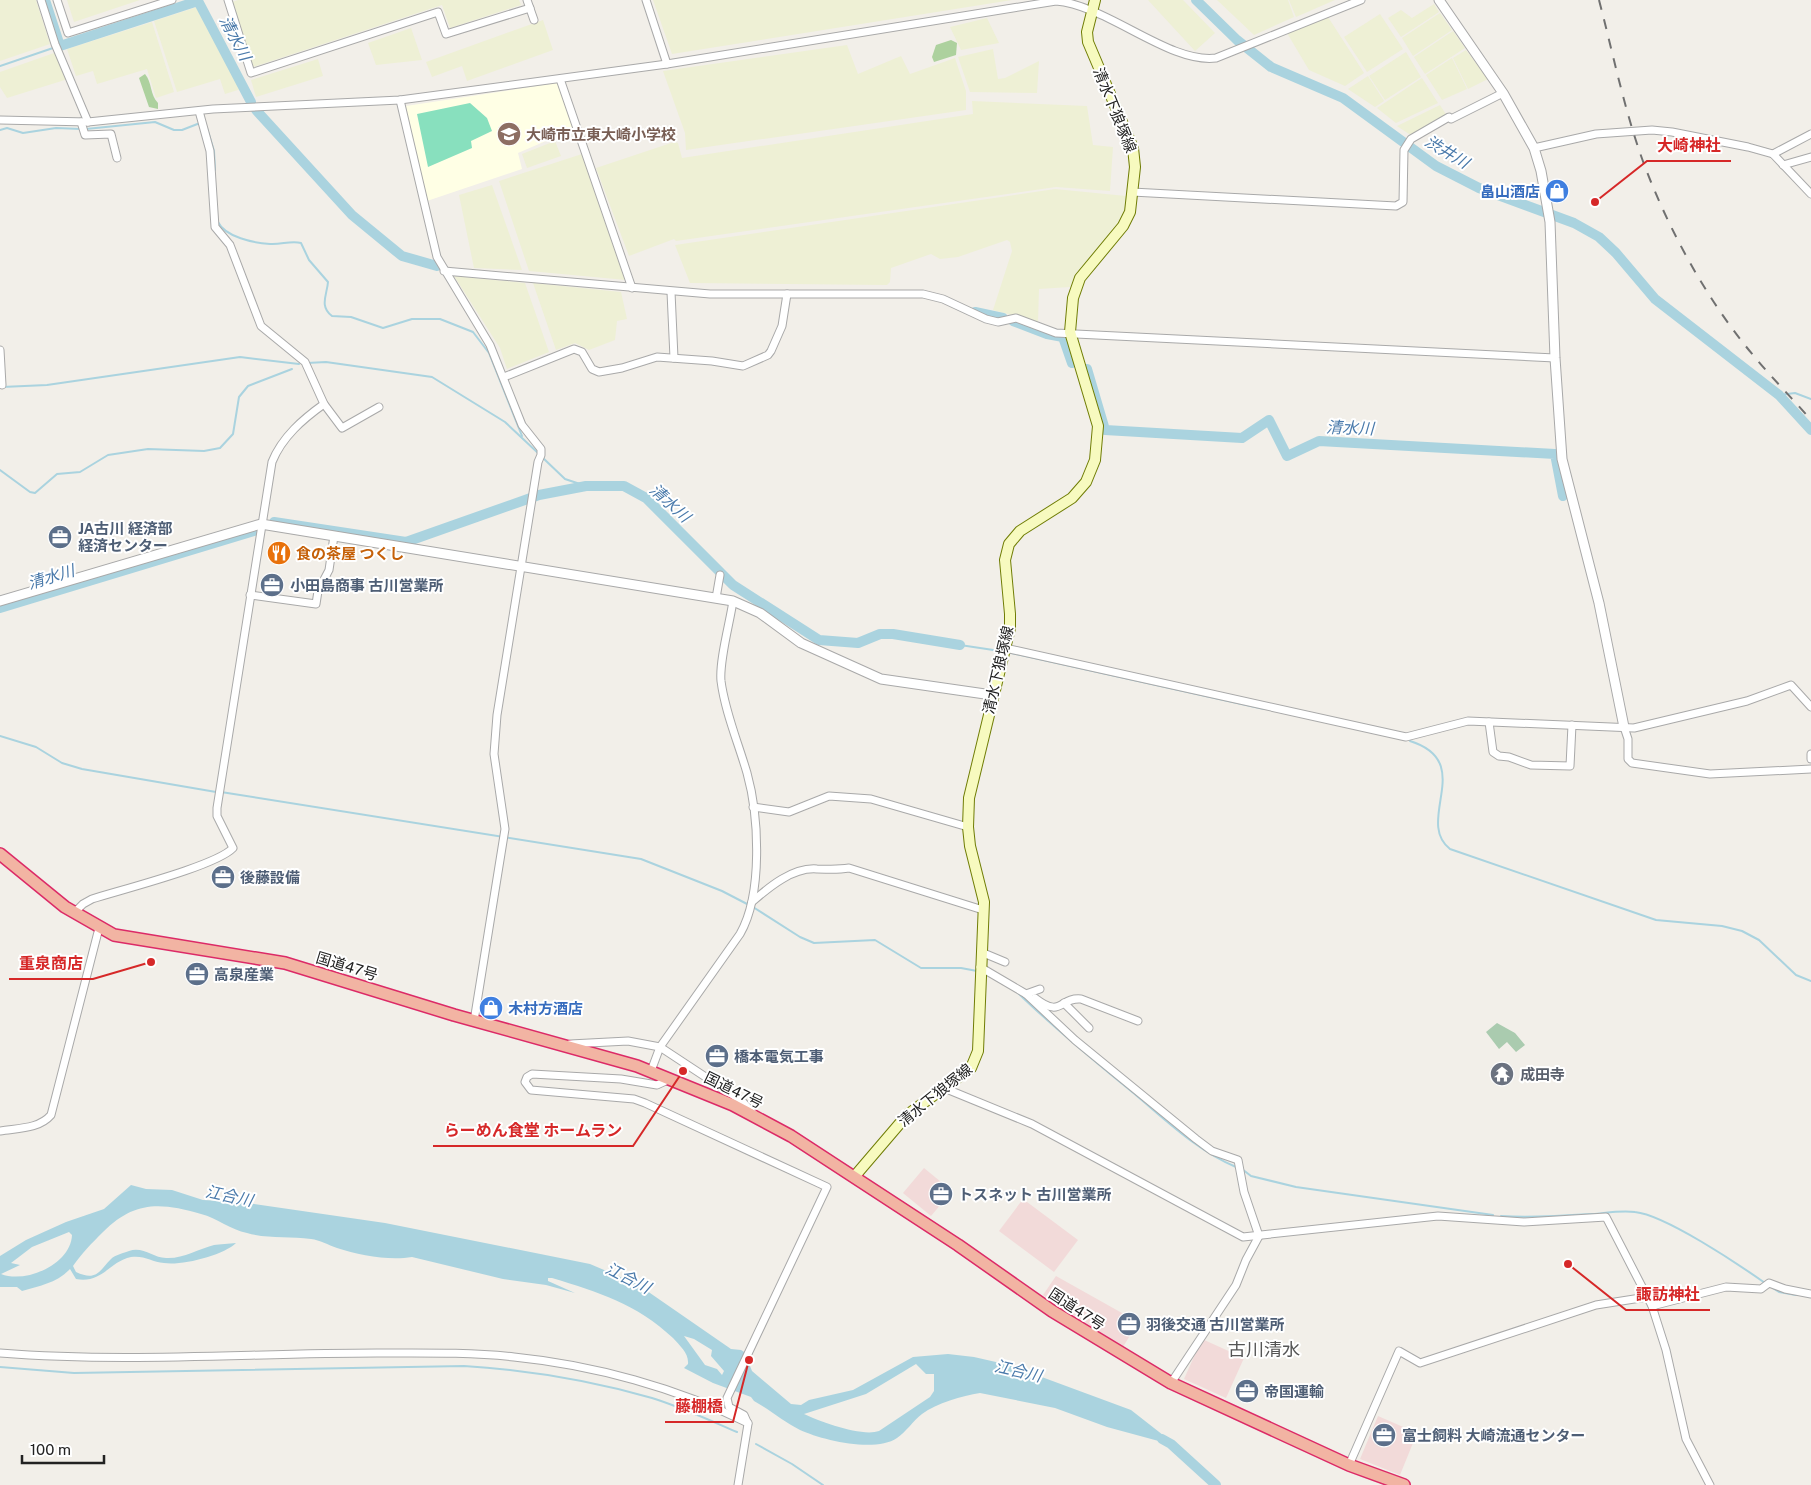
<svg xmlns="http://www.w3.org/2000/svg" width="1811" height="1485" font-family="'Public Sans','Noto Sans JP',sans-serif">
<rect width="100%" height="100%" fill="#f2efe9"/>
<g fill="#f2dad9">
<polygon points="924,1168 952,1191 931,1216 903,1193"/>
<polygon points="1023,1199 1078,1240 1054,1272 999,1231"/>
<polygon points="1056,1276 1138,1322 1123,1347 1043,1295"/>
<polygon points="1202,1339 1244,1358 1226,1398 1184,1379"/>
<polygon points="1378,1416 1417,1433 1400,1475 1360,1459"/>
</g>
<polygon fill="#ffffe5" points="557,83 576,128 518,153 522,169 427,201 406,106"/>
<g fill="#eef0d5">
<polygon points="0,0 36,0 50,44 0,61"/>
<polygon points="67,0 140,0 74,22"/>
<polygon points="238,0 519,0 521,5 450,28 442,5 253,67 232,2"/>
<polygon points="653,0 1012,0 672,54"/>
<polygon points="1148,0 1183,0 1215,33 1195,51"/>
<polygon points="1217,0 1288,0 1294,17 1254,35"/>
<polygon points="1289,0 1335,0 1296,17"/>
<polygon points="1434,4 1439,12 1401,37 1388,18 1401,10 1412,18"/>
<polygon points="197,7 241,89 225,94 220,79 177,92 154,21"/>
<polygon points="1440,13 1452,30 1413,56 1402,38"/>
<polygon points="1380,14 1403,49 1367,72 1344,37"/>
<polygon points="1328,17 1364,73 1345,86 1309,70 1287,33"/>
<polygon points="987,18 999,43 961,50 950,27"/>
<polygon points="543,20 553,50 467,81 462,66 432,77 426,62"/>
<polygon points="152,22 174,92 156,98 147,69 97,84 93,71 76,76 67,49"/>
<polygon points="411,28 422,60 376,65 368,43"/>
<polygon points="1453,31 1465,48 1425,74 1414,57"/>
<polygon points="847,45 858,74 901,56 910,74 955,58 966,91 966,110 686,150 685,133 663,71"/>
<polygon points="993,49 998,79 1005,78 1039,61 1037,93 970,92 958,57"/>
<polygon points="1466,50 1488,79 1468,89 1453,58"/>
<polygon points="1406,52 1421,77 1385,100 1369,76"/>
<polygon points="54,53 68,79 7,98 0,87 0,72"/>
<polygon points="1452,58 1467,89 1442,100 1426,75"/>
<polygon points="318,59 323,76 256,97 251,80"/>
<polygon points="1368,76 1384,101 1375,107 1348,89"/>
<polygon points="1422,78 1438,103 1396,123 1377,108"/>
<polygon points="972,101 1087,106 1093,145 1113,147 1110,191 1056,187 676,241 674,239 629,256 596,168 674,142 678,143 682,158 973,114"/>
<polygon points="1440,105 1447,116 1415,134 1409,134 1397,126"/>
<polygon points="555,141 561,156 527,168 522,154"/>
<polygon points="582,154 626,280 529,271 499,181"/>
<polygon points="492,185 522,270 474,268 459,195"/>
<polygon points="1055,189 1126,196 1126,214 1070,287 1039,289 1038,322 993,310 1012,251 1010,242 1007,240 958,257 940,259 931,254 891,268 890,282 887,285 690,283 675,245"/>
<polygon points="454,276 525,283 549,352 507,369 500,348"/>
<polygon points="533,283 621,292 627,319 617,321 615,340 589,350 575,343 556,350"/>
</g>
<g fill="#add19e">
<polygon points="951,40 957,43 956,55 934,62 932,57 936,45"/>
<path d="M145 74C152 82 150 95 158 103V109L149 107 139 78Z"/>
</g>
<polygon fill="#aacbaf" points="1497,1023 1515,1033 1525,1045 1516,1052 1507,1042 1499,1049 1486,1032"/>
<polygon fill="#88e0be" points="470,103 487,118 492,131 471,141 472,148 428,167 417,114"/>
<path fill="#aad3df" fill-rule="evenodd" d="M131 1185 146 1189 172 1190 203 1200 240 1202 385 1223 590 1264 637 1284 731 1349 741 1350 749 1355 750 1366 752 1371 791 1404 801 1405 809 1400 853 1390 913 1357 948 1354 974 1357 1009 1365 1131 1410 1177 1446 1107 1427 1055 1408 980 1393C962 1396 937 1403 922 1414 913 1421 906 1432 897 1438 875 1453 822 1440 800 1430 784 1422 770 1410 754 1401L751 1397 713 1383 684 1368 688 1364C689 1353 680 1346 673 1338 637 1304 598 1292 552 1278H548V1281L575 1293 546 1285 503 1279 412 1257C389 1261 359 1255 337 1248 328 1245 320 1240 311 1239 290 1236 268 1239 247 1233 231 1230 217 1218 201 1214 160 1202 134 1201 103 1232 91 1244 83 1252 73 1266L76 1272C97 1282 100 1270 111 1259 115 1255 124 1253 129 1251 143 1246 153 1258 166 1258 183 1259 198 1249 214 1245 220 1244 229 1244 236 1243 224 1255 182 1266 164 1263 152 1262 144 1255 131 1257 110 1261 102 1284 76 1279L70 1269C57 1283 39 1286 22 1291L17 1287H0V1256L26 1240 66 1222 104 1209ZM69 1232 72 1235C71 1264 26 1284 1 1274L20 1265 11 1263 32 1247ZM684 1336 694 1339 712 1350 711 1356 724 1371 722 1375 717 1369 705 1365ZM916 1364 926 1374H934V1391L930 1397 879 1431C862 1437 821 1422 804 1414L866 1394Z"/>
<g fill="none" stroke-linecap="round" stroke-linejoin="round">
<g stroke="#aad3df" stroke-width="2">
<polyline points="0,66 53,48"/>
<polyline points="207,128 214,151 215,170"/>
<polyline points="86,129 155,122 174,130 182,130 200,123"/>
<polyline points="0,130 7,128 23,133 56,128 81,129"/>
<path d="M218 222C225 237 254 243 270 244 281 245 291 240 301 243L309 260 328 282C327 295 319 306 332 316L351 317 383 328 412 319H440L473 332 489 353 522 436"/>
<polyline points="307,363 326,362 432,377 505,422 538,453"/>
<polyline points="2,387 47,385 240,357 299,364"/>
<polyline points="1779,395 1795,393 1811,399"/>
<polyline points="543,458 565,479 586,486"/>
<polyline points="0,470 30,492 35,493 57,474 80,472 108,455 148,449 204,451 220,448 233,434 239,397 248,386 292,369"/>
<polyline points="960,645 1000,651"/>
<polyline points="1007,652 1264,709"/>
<polyline points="0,736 36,747 62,763 82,769 216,792"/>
<path d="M1410 741C1477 762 1414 821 1450 849L1656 920 1722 926 1742 931 1759 940 1796 975 1811 981"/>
<polyline points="221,792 641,859 722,891 749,905"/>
<polyline points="753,907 800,937 814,943 875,940 921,968 961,968 977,971"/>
<path d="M1018 993C1056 1030 1097 1063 1137 1096 1169 1123 1198 1151 1236 1167"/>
<polyline points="1242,1169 1251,1176 1296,1187 1493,1215"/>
<path d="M1501 1216C1532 1218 1562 1216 1593 1214 1606 1213 1621 1210 1635 1212 1665 1215 1738 1264 1765 1283"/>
<polyline points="1771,1287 1779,1292 1796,1295"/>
<path d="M0 1367 74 1373 464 1366C527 1370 592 1381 652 1398 681 1407 709 1420 737 1432"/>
<polyline points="756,1444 792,1464 823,1485"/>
</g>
<g stroke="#aad3df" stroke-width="10">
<polyline points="45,0 60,46 198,1 251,102"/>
<polyline points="1196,0 1237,40 1271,67 1343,98 1436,166 1479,188 1574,223 1599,237 1616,253 1655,299 1779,395 1811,430"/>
<polyline points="256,110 352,215 402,256 437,266"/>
<polyline points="975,312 1003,318"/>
<polyline points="1013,321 1047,334 1063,337 1072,363"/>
<polyline points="1087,369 1105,430 1242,438 1269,420 1287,456 1319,441 1555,454 1563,496"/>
<polyline points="274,522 406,542 539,495 586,486 624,486 646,498 733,585 819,640 858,643 880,634 893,634 960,645"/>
<polyline points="0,608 254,531"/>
<polyline points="1162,1439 1171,1444 1216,1485"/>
</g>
<g stroke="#a9a9a9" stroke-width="9">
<g id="minor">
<polyline points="41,0 55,44 88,122"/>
<polyline points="57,0 68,33 172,0"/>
<polyline points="228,0 251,73 438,12 446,34 530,8"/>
<polyline points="527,0 534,20"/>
<polyline points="646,0 667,64"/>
<polyline points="560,79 632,288"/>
<polyline points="400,100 437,257 490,345 522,425 541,449 541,455 538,462 497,715 494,754 505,829 474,1021"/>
<path d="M0 120 88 122 213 109 400 100 667 64 1056 1C1107 5 1169 64 1216 58L1361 0"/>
<polyline points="81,122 85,135 111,134 117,158"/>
<polyline points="1534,148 1596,134 1652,130 1672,132 1748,147 1773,154 1811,194"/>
<polyline points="1773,154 1811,134"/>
<polyline points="1783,165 1811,157"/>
<polyline points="1132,192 1396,206 1403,202 1404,150 1411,139 1449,117 1451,119 1503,93"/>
<polyline points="444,271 710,294 923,294 943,299 986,319 998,322 1016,318 1056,333 1555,358"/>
<polyline points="671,292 674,358"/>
<polyline points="0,350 2,385"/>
<polyline points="504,377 574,349 582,352 592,369 599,372 622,368 657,357 712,361 743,366 768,355 771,351 782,326 787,294"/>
<polyline points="324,404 342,428 379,407"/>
<polyline points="250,595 316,604 318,591 329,570 334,536"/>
<polyline points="716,598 720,575"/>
<polyline points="1005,648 1406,737 1468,721 1634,728 1747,701 1791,685 1811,707"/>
<polyline points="1489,722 1493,752 1499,756 1509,757 1531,765 1570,766 1572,725"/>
<polyline points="1624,727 1628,739 1628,759 1632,763 1710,774 1811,769"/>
<polyline points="1811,754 1811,759"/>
<polyline points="753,807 789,812 829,796 871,799 968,827"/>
<path d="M752 902C769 887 793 867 817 869 829 869 837 870 849 868L983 910"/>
<path d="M74 913 83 904 92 899C120 890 216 866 233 848L217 816V808L272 462C282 437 303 419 324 404L305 362 261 326 230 245 215 227 210 151 199 111"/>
<polyline points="981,952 1005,962"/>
<polyline points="980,967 1026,994 1075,1040 1196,1139 1212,1151 1238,1160 1244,1192 1259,1236 1246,1260 1236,1285 1171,1383"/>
<polyline points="1026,994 1040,989"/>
<path d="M1035 998C1062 1019 1059 997 1081 999L1138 1021"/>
<polyline points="1064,1003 1089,1028"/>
<polyline points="570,1044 628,1041 660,1047 742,1101 754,1114"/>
<path d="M651 1071 660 1047 740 934C763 894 759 816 747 773 738 742 725 712 721 681 719 661 730 622 733 601"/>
<polyline points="670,1079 657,1085 621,1079 532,1074 527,1077 525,1082 531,1090 634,1099 645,1103 827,1187 727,1398 729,1407 744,1415 748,1424 738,1485"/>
<polyline points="944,1088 1032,1124 1243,1237 1438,1216 1524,1222 1606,1217 1652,1306 1666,1350 1686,1439 1710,1485"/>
<path d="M0 1131C18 1128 39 1129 51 1115L99 928"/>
<polyline points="1652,1306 1726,1287 1761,1289 1769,1283 1785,1289 1811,1294"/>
<path d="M0 1353C126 1363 251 1353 377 1353 423 1353 469 1352 514 1357 594 1365 677 1388 748 1423"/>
<polyline points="1349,1465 1399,1351 1420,1363 1596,1305 1647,1297"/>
</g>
</g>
<g stroke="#a9a9a9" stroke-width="11">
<g id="tertiary">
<polyline points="1439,0 1503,93 1534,148 1541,171 1550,222 1555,358 1562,459 1599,603 1624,727"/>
<polyline points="0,601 261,524 733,601 760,613 801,643 881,679 992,695"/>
</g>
</g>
<g stroke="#707d05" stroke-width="12">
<polyline id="secondary" points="854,1177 907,1115 971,1068 978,1051 984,902 970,846 968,827 969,798 1010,628 1010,614 1005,560 1009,544 1020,531 1072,498 1086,482 1095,460 1098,426 1070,332 1073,298 1080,278 1123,226 1130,212 1135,167 1133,148 1088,42 1087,32 1095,0"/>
</g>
<g stroke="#dc2a67" stroke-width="14">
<polyline id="trunk" points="0,854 65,907 114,935 285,963 454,1015 637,1066 733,1105 791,1136 958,1245 1052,1311 1171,1383 1349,1465 1404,1485"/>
</g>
<use href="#minor" stroke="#fff" stroke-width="7"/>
<use href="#tertiary" stroke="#fff" stroke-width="9"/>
<use href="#secondary" stroke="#f7fabf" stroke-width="10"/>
<use href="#trunk" stroke="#f2b4a3" stroke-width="11"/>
<path stroke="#707070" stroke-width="2" stroke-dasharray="10 10" stroke-linecap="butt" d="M1599 0C1615 61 1627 124 1651 182 1676 243 1711 305 1753 355 1771 377 1792 398 1811 420"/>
</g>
<defs>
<g id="school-disc" transform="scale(1.25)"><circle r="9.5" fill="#8d6e63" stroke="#fff"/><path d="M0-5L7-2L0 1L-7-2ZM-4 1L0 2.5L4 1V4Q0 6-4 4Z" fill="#fff"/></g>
<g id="shop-disc" transform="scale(1.25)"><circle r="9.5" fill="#3f7fe0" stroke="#fff"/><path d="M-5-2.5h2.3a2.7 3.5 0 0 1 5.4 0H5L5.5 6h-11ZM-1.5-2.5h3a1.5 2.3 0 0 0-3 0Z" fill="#fff"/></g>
<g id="office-disc" transform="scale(1.25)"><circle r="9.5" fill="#5c6f8a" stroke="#fff"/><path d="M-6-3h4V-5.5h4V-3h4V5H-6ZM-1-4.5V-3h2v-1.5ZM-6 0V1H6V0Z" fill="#fff"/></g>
<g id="restaurant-disc" transform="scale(1.25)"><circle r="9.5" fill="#e8710a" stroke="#fff"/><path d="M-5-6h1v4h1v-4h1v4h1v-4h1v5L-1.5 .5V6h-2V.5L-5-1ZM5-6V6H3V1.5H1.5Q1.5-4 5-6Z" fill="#fff"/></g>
<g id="temple-disc" transform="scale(1.25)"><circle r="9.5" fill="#6b7280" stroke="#fff"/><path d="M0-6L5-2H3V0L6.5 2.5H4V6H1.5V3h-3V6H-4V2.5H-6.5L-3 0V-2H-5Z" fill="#fff"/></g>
</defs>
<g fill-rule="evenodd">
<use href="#school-disc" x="509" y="134"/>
<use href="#shop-disc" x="1557" y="191"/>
<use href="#office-disc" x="60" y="537"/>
<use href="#restaurant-disc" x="279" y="553"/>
<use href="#office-disc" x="272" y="585"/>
<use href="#office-disc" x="223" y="877"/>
<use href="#office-disc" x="197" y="974"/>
<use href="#shop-disc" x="491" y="1008"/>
<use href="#office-disc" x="717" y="1056"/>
<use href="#temple-disc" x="1502" y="1074"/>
<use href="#office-disc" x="941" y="1194"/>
<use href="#office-disc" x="1129" y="1324"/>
<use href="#office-disc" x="1247" y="1391"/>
<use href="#office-disc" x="1384" y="1435"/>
</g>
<g text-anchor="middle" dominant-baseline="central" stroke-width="4" stroke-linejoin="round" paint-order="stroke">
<g font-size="15" fill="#222" stroke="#fff">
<text transform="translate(1115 110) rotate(68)">清水下狼塚線</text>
<text transform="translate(998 670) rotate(-77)">清水下狼塚線</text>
<text transform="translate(347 966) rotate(17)">国道47号</text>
<text transform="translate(734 1090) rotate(26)">国道47号</text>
<text transform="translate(935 1095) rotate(-39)">清水下狼塚線</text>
<text transform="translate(1077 1309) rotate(33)">国道47号</text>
</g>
<g font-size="15" font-weight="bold" fill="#785e54" stroke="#fff" text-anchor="start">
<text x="526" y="134">大崎市立東大崎小学校</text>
</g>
<g font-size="15" font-weight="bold" fill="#366cbe" stroke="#fff" text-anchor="end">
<text x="1540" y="191">畠山酒店</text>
<text x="508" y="1008" text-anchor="start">木村方酒店</text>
</g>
<g font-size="15" font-weight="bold" fill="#4e5e75" stroke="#fff" text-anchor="start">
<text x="78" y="528">JA古川 経済部<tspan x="78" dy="17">経済センター</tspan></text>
<text x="290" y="585">小田島商事 古川営業所</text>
<text x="240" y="877">後藤設備</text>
<text x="214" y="974">高泉産業</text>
<text x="734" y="1056">橋本電気工事</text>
<text x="958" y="1194">トスネット 古川営業所</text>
<text x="1146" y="1324">羽後交通 古川営業所</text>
<text x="1264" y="1391">帝国運輸</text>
<text x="1402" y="1435">富士飼料 大崎流通センター</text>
</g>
<g font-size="15" font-weight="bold" fill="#c56008" stroke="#fff" text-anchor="start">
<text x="296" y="553">食の茶屋 つくし</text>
</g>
<g font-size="15" font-weight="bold" fill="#5b616d" stroke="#fff" text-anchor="start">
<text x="1520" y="1074">成田寺</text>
</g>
<g font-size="16" font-style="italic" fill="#4a7aab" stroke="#fff">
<text transform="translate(235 38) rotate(62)">清水川</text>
<text transform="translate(1447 152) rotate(31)">渋井川</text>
<text transform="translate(1350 428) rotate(2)">清水川</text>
<text transform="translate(670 503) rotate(42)">清水川</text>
<text transform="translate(51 577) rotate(-17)">清水川</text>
<text transform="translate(229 1196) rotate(12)">江合川</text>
<text transform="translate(628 1278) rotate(27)">江合川</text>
<text transform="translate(1018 1371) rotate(13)">江合川</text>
</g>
<g font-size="18" fill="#555" stroke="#fff">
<text x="1264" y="1349">古川清水</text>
</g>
</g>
<path fill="none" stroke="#d62828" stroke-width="2" d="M1595 202L1647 161H1731M151 962L93 979H9M683 1071L633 1146H433M1568 1264L1626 1310H1710M749 1360L733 1422H665"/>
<g fill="#d62828" stroke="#fff" stroke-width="2">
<circle cx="1595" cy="202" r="5"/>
<circle cx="151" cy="962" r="5"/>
<circle cx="683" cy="1071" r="5"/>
<circle cx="1568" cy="1264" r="5"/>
<circle cx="749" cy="1360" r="5"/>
</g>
<g font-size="16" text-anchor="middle" font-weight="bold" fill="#d62828" stroke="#fff" stroke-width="4" stroke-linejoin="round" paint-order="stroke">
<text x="1689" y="151">大崎神社</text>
<text x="51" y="969">重泉商店</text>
<text x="533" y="1136">らーめん食堂 ホームラン</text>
<text x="1668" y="1300">諏訪神社</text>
<text x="699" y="1412">藤棚橋</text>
</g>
<path d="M22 1455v8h82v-8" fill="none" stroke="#222222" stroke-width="2.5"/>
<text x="30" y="1455" font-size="15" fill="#222222" stroke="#ffffff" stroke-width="4" paint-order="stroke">100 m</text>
</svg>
